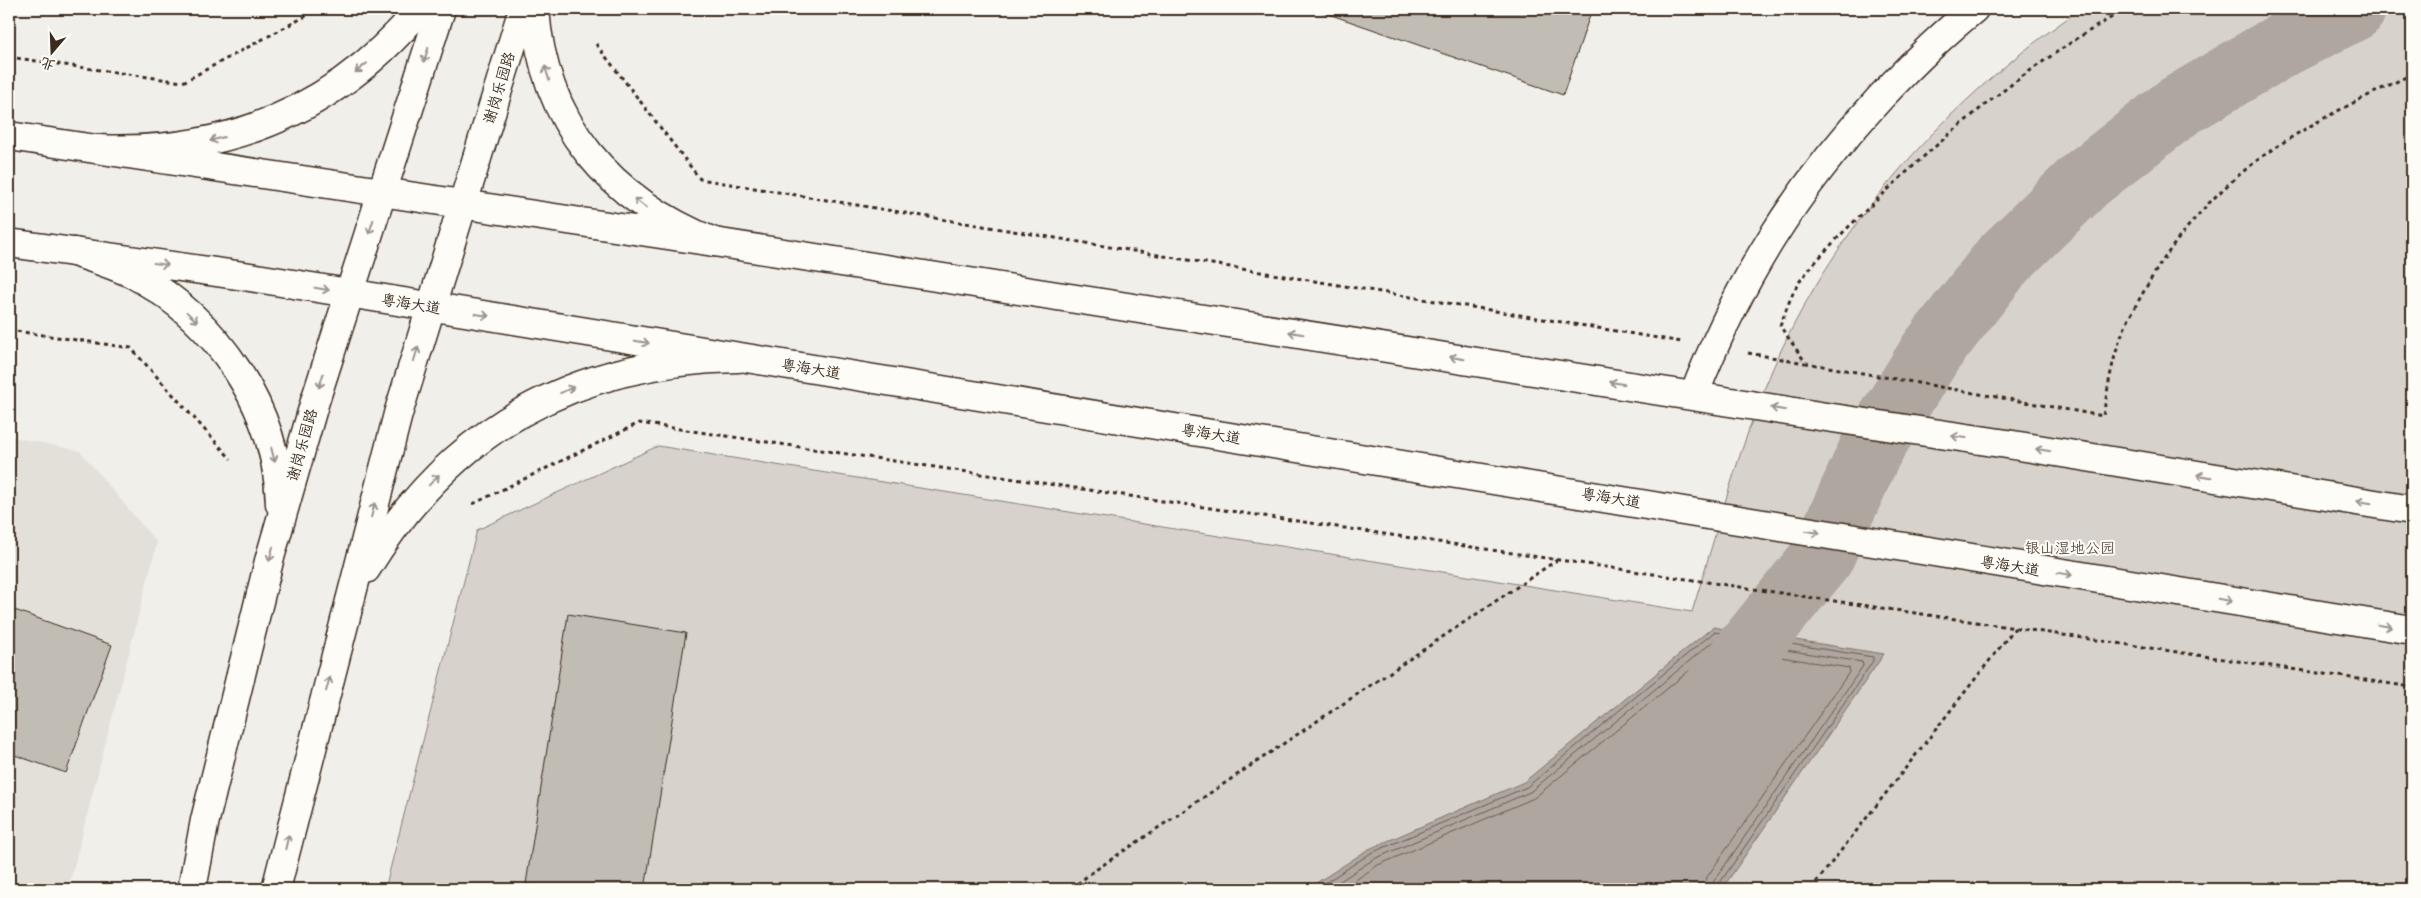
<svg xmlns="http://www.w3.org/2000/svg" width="2421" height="898" font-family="Sriracha,'LXGW WenKai TC',sans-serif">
<rect width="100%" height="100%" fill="#f1efea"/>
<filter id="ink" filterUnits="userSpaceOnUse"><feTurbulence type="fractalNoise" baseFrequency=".02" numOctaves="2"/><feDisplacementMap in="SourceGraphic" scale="10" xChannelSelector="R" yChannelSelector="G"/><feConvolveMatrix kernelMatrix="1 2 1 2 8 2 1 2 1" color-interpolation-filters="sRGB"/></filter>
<g filter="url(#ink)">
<polygon fill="#e3e0da" points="9,436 80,451 157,543 68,889 9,889"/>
<path fill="#d7d2cc" stroke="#897e75" d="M2081 9H2412V889H385L477 530 658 446 1692 612C1717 531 1739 446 1773 368 1838 221 1949 99 2081 9Z"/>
<polygon fill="#aea69f" stroke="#80746b" points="1713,627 1884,654 1722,889 1307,889 1369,849 1524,782"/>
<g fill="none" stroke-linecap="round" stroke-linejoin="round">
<g stroke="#695c52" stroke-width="1">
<polyline points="1316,889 1371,853 1527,787 1714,632 1873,657 1873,661 1719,884 1718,889"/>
<polyline points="1328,889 1374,859 1530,792 1716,639 1862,662 1863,666 1714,881 1712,889"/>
<polyline points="1342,889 1378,865 1534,798 1718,647 1849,668 1850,671 1707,877 1704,889"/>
</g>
<polyline stroke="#aea69f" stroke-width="64" points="1704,703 1822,557 1870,451 1931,352 2003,260 2086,179 2178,107 2279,47 2354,9"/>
</g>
<g fill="#c1bcb4" stroke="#3b2a1e">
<polygon points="1314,9 1592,9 1563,95"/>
<polygon points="9,608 112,645 66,773 9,753"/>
<polygon points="568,614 686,633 645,889 561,889 526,884"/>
</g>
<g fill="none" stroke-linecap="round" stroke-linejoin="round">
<g stroke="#3b2a1e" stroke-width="31">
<path id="street" d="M1694 395C1739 279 1796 189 1880 98 1910 66 1940 36 1974 9"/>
</g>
<g stroke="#3b2a1e" stroke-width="31">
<g id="secondary">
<polyline points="9,136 714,242 1826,417 2007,444 2412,510"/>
<polyline points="9,243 244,276 2412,630"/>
</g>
</g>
<g stroke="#3b2a1e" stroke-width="31">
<g id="primary">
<path d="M535 9C543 124 610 200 714 242"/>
<path d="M97 149C228 155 336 110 420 9"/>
<path d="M74 252C95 259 115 265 135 275 218 321 277 408 280 504"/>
<path d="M366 569C452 428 574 361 738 358"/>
<polyline points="192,889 205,820 269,561 315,401 441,9"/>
<polyline points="276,889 398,414 523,9"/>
</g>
</g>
<g stroke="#3b2a1e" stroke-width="3" stroke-dasharray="4 4" stroke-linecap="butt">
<path d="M2126 9C2036 60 1954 126 1879 198 1852 223 1823 251 1800 281 1791 293 1786 312 1780 326L1806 363 2103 416C2107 394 2110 371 2117 349 2123 327 2136 305 2148 284 2182 225 2233 172 2292 137 2330 113 2372 94 2412 74"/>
<polyline points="596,44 700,179 1682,342"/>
<polyline points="9,57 183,82 319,9"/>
<polyline points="9,330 131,348 231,459"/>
<polyline points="1748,353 1805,363"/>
<polyline points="473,504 639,423 2412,687"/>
<polyline points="1071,889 1091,873 1557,560"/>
<polyline points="1811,889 2015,628"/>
</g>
<use href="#street" stroke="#fdfcf7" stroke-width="28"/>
<use href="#secondary" stroke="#fdfcf7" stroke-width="28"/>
<use href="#primary" stroke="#fdfcf7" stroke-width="28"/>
</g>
<defs><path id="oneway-shaft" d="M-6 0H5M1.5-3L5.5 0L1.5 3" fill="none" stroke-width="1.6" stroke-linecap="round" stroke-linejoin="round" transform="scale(1.25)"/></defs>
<g stroke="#9c938a">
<use href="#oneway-shaft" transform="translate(426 55) rotate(108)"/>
<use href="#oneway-shaft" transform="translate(361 68) rotate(142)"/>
<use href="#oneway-shaft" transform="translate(547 73) rotate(-107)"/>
<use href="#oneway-shaft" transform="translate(217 139) rotate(165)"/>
<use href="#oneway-shaft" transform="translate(640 203) rotate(-143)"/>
<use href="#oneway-shaft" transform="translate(371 227) rotate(108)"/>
<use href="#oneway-shaft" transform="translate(161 264) rotate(8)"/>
<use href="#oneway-shaft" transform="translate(322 289) rotate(10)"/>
<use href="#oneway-shaft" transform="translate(482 315) rotate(9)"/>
<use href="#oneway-shaft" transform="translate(192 317) rotate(43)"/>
<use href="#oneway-shaft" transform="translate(1296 333) rotate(-171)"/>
<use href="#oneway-shaft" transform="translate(642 342) rotate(10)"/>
<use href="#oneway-shaft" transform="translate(416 354) rotate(-73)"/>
<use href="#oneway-shaft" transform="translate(1457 358) rotate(-171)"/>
<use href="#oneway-shaft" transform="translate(321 381) rotate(108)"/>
<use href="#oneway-shaft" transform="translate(1617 383) rotate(-171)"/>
<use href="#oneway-shaft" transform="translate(567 390) rotate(-24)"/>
<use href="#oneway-shaft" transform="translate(1778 409) rotate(-171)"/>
<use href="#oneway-shaft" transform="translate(1959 437) rotate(-172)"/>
<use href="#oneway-shaft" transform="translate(2043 450) rotate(-171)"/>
<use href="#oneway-shaft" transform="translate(273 455) rotate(76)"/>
<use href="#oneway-shaft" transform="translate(2204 476) rotate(-171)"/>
<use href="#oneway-shaft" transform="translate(434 480) rotate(-46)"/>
<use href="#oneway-shaft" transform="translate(2364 502) rotate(-171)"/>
<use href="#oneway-shaft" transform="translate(373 510) rotate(-76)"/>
<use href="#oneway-shaft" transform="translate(1813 532) rotate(10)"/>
<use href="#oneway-shaft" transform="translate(271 554) rotate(106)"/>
<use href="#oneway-shaft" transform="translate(2065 574) rotate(9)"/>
<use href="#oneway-shaft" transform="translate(2225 600) rotate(9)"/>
<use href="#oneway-shaft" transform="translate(2385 626) rotate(9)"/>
<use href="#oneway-shaft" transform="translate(328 684) rotate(-75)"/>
<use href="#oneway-shaft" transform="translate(287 842) rotate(-77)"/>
</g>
</g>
<g text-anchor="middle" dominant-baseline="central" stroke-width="4" stroke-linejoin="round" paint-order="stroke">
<g font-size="15" fill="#3b2a1e" stroke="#fdfcf7">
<text transform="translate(499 88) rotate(-73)">谢岗乐园路</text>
<text transform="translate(411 304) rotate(9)">粤海大道</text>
<text transform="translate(811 369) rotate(9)">粤海大道</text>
<text transform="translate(1211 434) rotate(9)">粤海大道</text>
<text transform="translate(302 445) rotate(-74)">谢岗乐园路</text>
<text transform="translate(1611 498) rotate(9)">粤海大道</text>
<text transform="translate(2010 566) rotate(9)">粤海大道</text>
</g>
<g font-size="15" fill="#62544a" stroke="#fdfcf7">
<text x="2070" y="548">银山湿地公园</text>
</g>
</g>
<rect width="2421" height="898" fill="none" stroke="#fdfcf7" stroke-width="30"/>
<rect x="15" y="15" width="2391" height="868" fill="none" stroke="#3b2a1e" stroke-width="2" filter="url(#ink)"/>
<g transform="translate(52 52) rotate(199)" stroke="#fdfcf7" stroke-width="4" paint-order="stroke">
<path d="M0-4L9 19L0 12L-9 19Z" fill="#3b2a1e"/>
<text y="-8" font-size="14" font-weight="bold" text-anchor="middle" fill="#3b2a1e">北</text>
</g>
</svg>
